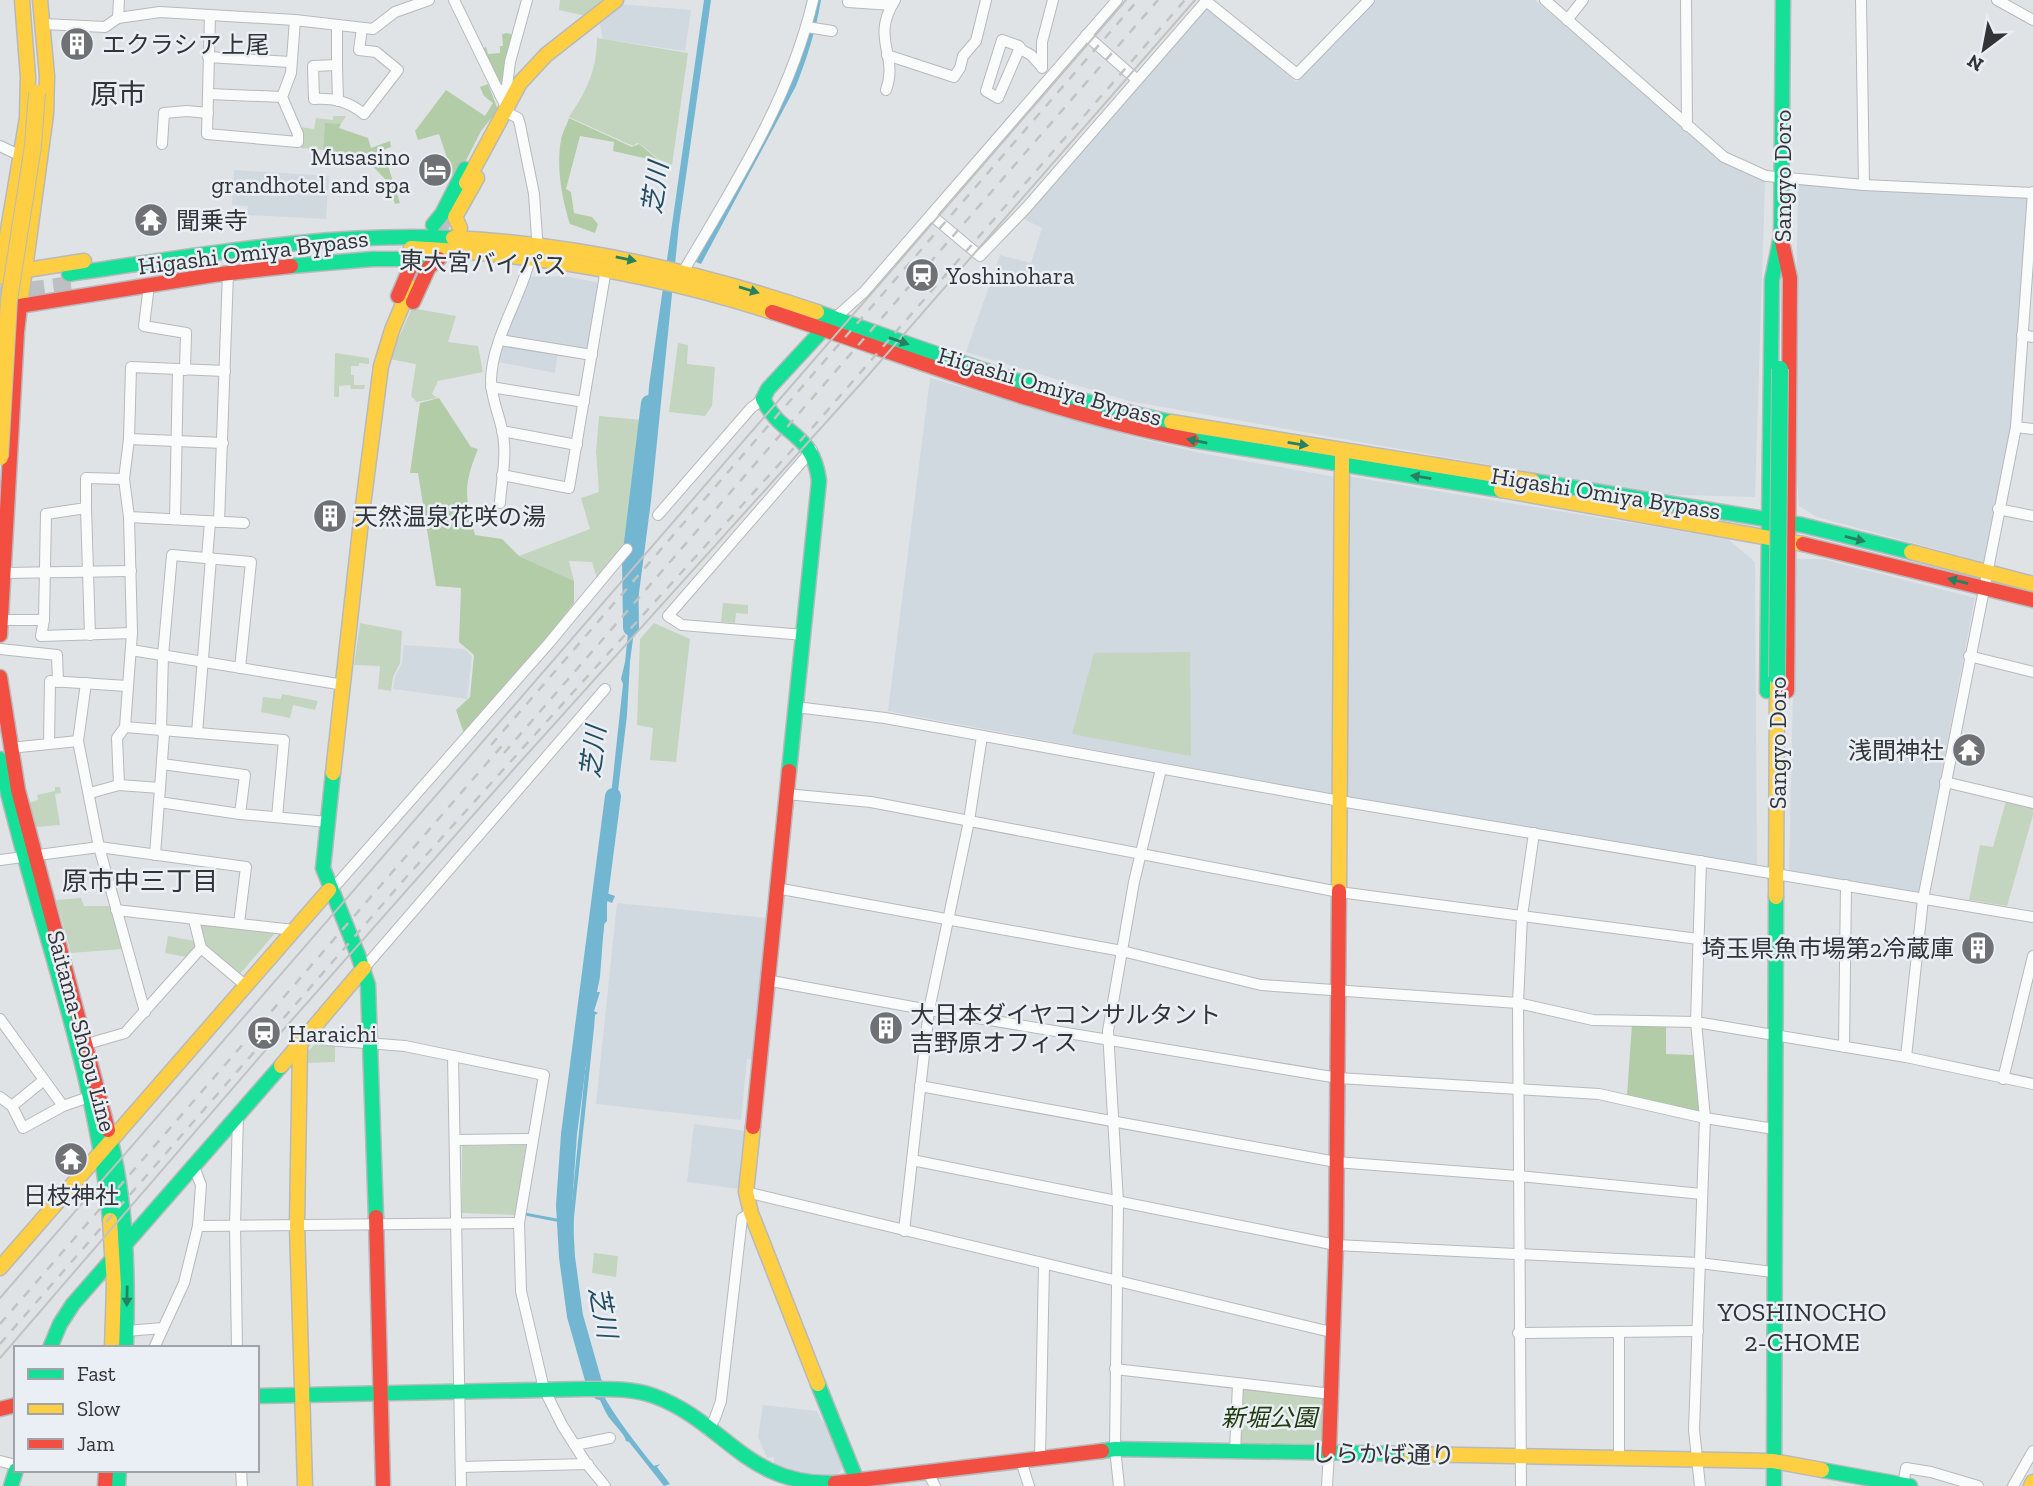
<svg xmlns="http://www.w3.org/2000/svg" width="2033" height="1486" font-family="'Zilla Slab','Noto Sans JP',serif">
<rect width="100%" height="100%" fill="#e0e3e6"/>
<g fill="#d0d8e0">
<polygon points="1376,0 1535,0 1723,162 1765,182 1755,497 1654,494 1129,401 966,352 1000,255 1031,263 1042,228 1020,217 1205,8 1230,25 1296,82"/>
<polygon points="618,4 691,10 685,51 603,39 599,19"/>
<polygon points="234,170 329,176 326,219 247,215 248,206 232,205"/>
<polygon points="1798,185 2030,197 2011,426 1984,562 1817,517 1799,506 1794,441"/>
<polygon points="563,276 596,282 598,285 587,352 559,346 555,373 499,362 507,322 529,277"/>
<polygon points="930,378 1133,437 1200,453 1336,477 1332,794 888,711"/>
<polygon points="1346,476 1728,539 1755,562 1757,867 1343,797"/>
<polygon points="1796,559 1822,559 1975,598 1918,895 1789,871"/>
<polygon points="404,645 464,649 472,656 467,699 393,689 395,677 402,663"/>
<polygon points="617,903 766,918 754,1060 747,1059 741,1120 596,1104"/>
<polygon points="694,1124 747,1131 740,1189 687,1182"/>
<polygon points="763,1405 817,1411 822,1421 829,1427 843,1468 837,1475 811,1475 774,1466 774,1457 767,1458 758,1437"/>
</g>
<g fill="#c3d5be">
<polygon points="560,0 601,0 602,3 586,16 559,10"/>
<path d="M597 38 688 53 672 165 660 160 640 144 637 143 633 146 569 117C586 92 597 70 597 38Z"/>
<polygon points="333,116 346,116 341,124 325,124 323,150 301,148 302,132 300,127 314,129 316,118 333,120"/>
<polygon points="412,308 456,316 448,342 478,346 483,372 438,381 432,394 437,398 417,402 411,396 416,364 389,359"/>
<polygon points="678,343 688,345 687,364 715,367 712,406 705,416 669,412"/>
<polygon points="335,353 369,358 369,364 359,363 359,366 351,366 351,375 354,375 354,385 365,385 364,389 351,389 350,385 339,386 339,397 334,397"/>
<polygon points="599,416 642,420 626,556 597,578 592,562 569,561 574,581 519,556 590,529 581,498 599,492 596,452"/>
<polygon points="723,603 748,605 748,614 736,613 735,623 721,622"/>
<polygon points="360,623 402,631 400,663 393,677 391,691 378,689 380,666 354,665"/>
<polygon points="654,623 690,639 676,762 650,760 653,728 637,725 640,639"/>
<polygon points="1190,652 1191,756 1072,734 1094,653"/>
<polygon points="282,694 318,701 315,710 293,705 290,718 261,712 263,697 281,699"/>
<polygon points="55,787 60,787 61,793 55,794 60,825 36,827 29,803 38,800 37,795 55,791"/>
<polygon points="2006,801 2033,807 2033,815 2007,906 1969,900 1980,845 1993,847"/>
<polygon points="81,898 84,906 110,906 123,949 71,953 56,900"/>
<polygon points="201,924 276,932 240,974 206,946 199,927"/>
<polygon points="168,936 194,941 196,946 187,957 165,953"/>
<polygon points="319,1040 335,1044 335,1062 305,1063 306,1053"/>
<polygon points="526,1145 516,1215 462,1213 462,1146"/>
<polygon points="594,1253 618,1256 616,1277 592,1273"/>
<polygon points="1243,1388 1323,1398 1326,1400 1323,1442 1321,1444 1241,1443 1238,1440"/>
</g>
<g fill="#b2cca8">
<polygon points="507,33 516,36 500,92 483,48 486,47 488,54 500,53 500,46 503,46 502,34"/>
<polygon points="488,84 498,110 481,131 455,182 439,134 418,140 415,131 446,90 485,116 493,103 484,96 480,87"/>
<path d="M569 118 632 147 639 144 661 162 613 151 614 142 580 136 566 189 571 192 574 213 592 217 598 224 595 233 570 224C562 199 556 166 561 140 562 133 567 125 569 118Z"/>
<polygon points="325,123 341,124 339,128 368,138 371,148 390,141 391,147 380,151 384,164 388,166 400,203 395,204 385,179 364,157 323,150"/>
<path d="M439 398 471 447 478 449C463 486 465 497 475 535L502 539 519 556 574 581V603L532 656 464 734 456 710 470 697 474 655 459 642 461 588 436 586 418 473H410L420 403Z"/>
<polygon points="1632,1024 1666,1025 1666,1054 1696,1055 1701,1108 1697,1112 1627,1095"/>
</g>
<g fill="#73b6d2">
<path d="M704 0H711L679 225 651 501 630 662 627 715 606 893 615 896 612 903 607 901V921L604 924 600 977 597 992H600L594 1011 598 1013 595 1015 594 1028 574 1217 573 1250H570C570 1349 593 1390 654 1466L660 1464 657 1467 670 1484 664 1486 629 1442 626 1441C624 1433 616 1427 611 1420 605 1413 601 1401 596 1392 570 1340 560 1281 569 1224L522 1215V1212L570 1221 585 1072 577 1070 579 1065 586 1070 588 1007 590 1005 611 816 609 814 623 684 621 679 625 662 639 528 649 386Z"/>
<path d="M816 0H821C816 30 807 58 796 86L701 264 696 262C742 178 798 95 816 0Z"/>
</g>
<g fill="none" stroke-linecap="round" stroke-linejoin="round">
<g stroke="#73b6d2" stroke-width="16">
<polyline points="631,628 630,559 649,403"/>
<polyline points="600,1392 594,1383 575,1316 567,1257 564,1205 569,1134 613,796"/>
</g>
<polyline stroke="#bdc0c3" stroke-width="14" stroke-dasharray="14 7" stroke-linecap="butt" points="410,287 451,209"/>
<polyline stroke="#bdc0c3" stroke-width="18" stroke-dasharray="18 9" stroke-linecap="butt" points="0,295 71,285"/>
<g stroke="#b7b9bc" stroke-width="12">
<g id="street">
<polyline points="454,0 506,107"/>
<polyline points="1545,0 1724,157 1766,176 1864,185 2033,193"/>
<polyline points="1686,0 1687,126"/>
<polyline points="1861,0 1864,185"/>
<polyline points="1997,0 2033,20"/>
<polyline points="1206,1 1297,74 1369,0"/>
<polyline points="848,2 892,5"/>
<polyline points="210,15 207,134 298,142 298,134 282,97 291,73 295,20"/>
<polyline points="118,18 119,0"/>
<polyline points="1567,20 1583,0"/>
<polyline points="43,24 105,27 118,18 160,12 295,20 373,29 395,12 429,0"/>
<path d="M337 25V65L313 66 314 99C334 98 348 101 364 114L398 70 376 52 359 50 362 28"/>
<polyline points="807,27 832,31"/>
<polyline points="1086,35 1136,79"/>
<polyline points="1022,50 1019,46 1002,40 986,91 998,98 1018,52 1022,50 1031,55 1041,66"/>
<polyline points="887,55 954,77 960,68 963,56 976,41 986,0"/>
<polyline points="208,57 290,62"/>
<polyline points="337,65 338,101"/>
<polyline points="1042,68 1042,42 1053,0"/>
<path d="M886 90C899 55 870 39 895 0"/>
<polyline points="209,94 282,97"/>
<polyline points="500,95 507,86 510,62 527,0"/>
<polyline points="504,111 518,118 520,125 534,194 537,238"/>
<polyline points="162,144 164,113 187,111 208,113"/>
<polyline points="0,146 21,156"/>
<polyline points="931,215 980,256 1027,207 1207,0"/>
<path d="M683 272C734 185 790 99 813 0"/>
<polyline points="149,285 144,326 186,333 185,370"/>
<polyline points="835,318 864,292 1117,0"/>
<polyline points="2022,335 2033,337"/>
<polyline points="500,340 592,355"/>
<polyline points="225,371 131,367 129,439 124,479 129,517 132,633 125,727 284,740 277,817"/>
<polyline points="491,387 584,402"/>
<polyline points="2016,427 2033,429"/>
<polyline points="502,431 577,445"/>
<polyline points="129,439 223,443"/>
<polyline points="502,475 569,488 606,269"/>
<polyline points="124,479 86,478 86,508 46,514 44,620 41,636 132,633"/>
<path d="M500 503C501 484 506 463 504 443 503 421 491 402 491 380 492 341 518 302 528 266"/>
<polyline points="86,508 90,635"/>
<polyline points="1998,509 2033,516"/>
<polyline points="658,515 751,408 763,399"/>
<polyline points="129,517 244,523"/>
<polyline points="175,519 178,370"/>
<polyline points="219,522 228,273"/>
<polyline points="207,558 210,522"/>
<polyline points="4,573 131,571"/>
<polyline points="2,620 44,620"/>
<polyline points="804,635 682,625 668,616 812,450"/>
<polyline points="0,649 57,655 58,682"/>
<polyline points="131,650 344,685"/>
<polyline points="1969,656 2033,672"/>
<polyline points="86,683 78,741 99,847 145,1012"/>
<polyline points="796,707 885,718 1340,801 2033,917"/>
<polyline points="197,733 211,558"/>
<polyline points="49,743 50,681 127,686"/>
<polyline points="10,748 78,741"/>
<polyline points="162,764 245,775 240,814"/>
<polyline points="1945,782 2033,803"/>
<polyline points="119,785 117,738 125,727"/>
<polyline points="90,793 119,785 160,788"/>
<polyline points="786,794 871,802 1339,892 1698,939"/>
<polyline points="159,802 240,814 328,822"/>
<polyline points="155,855 164,734 161,731 163,655 172,555 251,562 240,668"/>
<polyline points="0,860 99,847 246,867 239,923"/>
<polyline points="776,888 1122,951 1261,985 1518,1003 1593,1020 1696,1022 1906,1057 2033,1084"/>
<polyline points="329,890 337,884 549,643 627,549"/>
<polyline points="116,910 294,930"/>
<polyline points="194,920 201,948 245,985"/>
<polyline points="364,968 605,689"/>
<polyline points="766,980 929,1010 1338,1078 1599,1094 1705,1118 1774,1129"/>
<polyline points="0,1019 63,1106 89,1097"/>
<polyline points="311,1032 327,1040 405,1046 544,1075 519,1223 521,1291 544,1389 562,1425 586,1463 605,1486"/>
<polyline points="87,1044 125,1033 201,948"/>
<polyline points="1844,1047 1846,885"/>
<polyline points="453,1056 461,1486"/>
<polyline points="1906,1057 1923,899 2016,427 2033,192"/>
<polyline points="2003,1079 2033,956"/>
<polyline points="920,1086 1336,1162 1518,1176 1702,1194"/>
<polyline points="0,1097 12,1106 23,1128 63,1106"/>
<polyline points="12,1106 44,1080"/>
<polyline points="456,1140 533,1139"/>
<polyline points="912,1160 1336,1245 1699,1263 1773,1272"/>
<polyline points="746,1192 1335,1333"/>
<polyline points="198,1226 519,1223"/>
<polyline points="904,1231 929,1010 969,821 982,736"/>
<polyline points="126,1331 163,1328"/>
<polyline points="1518,1333 1698,1331"/>
<polyline points="154,1348 184,1283 198,1226 201,1185 194,1167"/>
<polyline points="237,1348 235,1225 238,1116"/>
<polyline points="1115,1369 1332,1394"/>
<polyline points="708,1430 715,1418 721,1401 742,1218 751,1213"/>
<polyline points="575,1445 610,1438"/>
<polyline points="1235,1451 1238,1384"/>
<polyline points="1040,1459 1044,1265"/>
<polyline points="1619,1460 1619,1332"/>
<polyline points="0,1461 16,1465"/>
<polyline points="1021,1461 1029,1486"/>
<polyline points="461,1467 588,1464"/>
<polyline points="241,1470 242,1486"/>
<polyline points="928,1473 935,1486"/>
<polyline points="1903,1485 1906,1468 1931,1472 1978,1486"/>
<polyline points="1119,1486 1115,1449 1118,1202 1108,1031 1134,882 1161,769"/>
<polyline points="1327,1486 1329,1452"/>
<polyline points="1521,1486 1518,1003 1522,916 1534,833"/>
<polyline points="1700,1486 1694,1430 1705,1118 1696,1022 1701,861"/>
<polyline points="2013,1486 2033,1451"/>
</g>
</g>
<g stroke="#b7b9bc" stroke-width="17">
<g id="fast">
<polyline points="433,225 442,214 465,169"/>
<polyline points="1781,244 1783,0"/>
<polyline points="291,266 373,259 427,259"/>
<path d="M69 274C197 256 323 232 453 238"/>
<path d="M817 312C934 353 1050 397 1171 422"/>
<polyline points="1192,440 1501,490"/>
<polyline points="1533,481 1802,525 1911,552"/>
<polyline points="1767,691 1772,280 1781,236"/>
<path d="M0 759C34 913 95 1063 110 1220"/>
<path d="M789 771 819 481C813 431 781 437 763 399L768 389 829 323"/>
<polyline points="333,773 323,868 358,955 368,985 376,1217"/>
<path d="M108 1130C127 1200 128 1277 126 1348"/>
<polyline points="50,1348 60,1324 73,1304 281,1066"/>
<polyline points="818,1384 857,1481"/>
<path d="M257 1396 584 1389C607 1389 632 1388 654 1396 725 1422 746 1486 835 1483"/>
<polyline points="1102,1451 1115,1449 1411,1454"/>
<polyline points="1822,1470 1910,1486"/>
<polyline points="11,1486 16,1470"/>
<polyline points="118,1486 119,1470"/>
<polyline points="1774,1486 1776,897"/>
</g>
</g>
<g stroke="#b7b9bc" stroke-width="17">
<g id="slow">
<polyline points="466,183 520,83 546,55 616,0"/>
<polyline points="460,228 455,217 477,178"/>
<path d="M453 238C578 244 699 272 817 312"/>
<path d="M411 248C534 254 655 274 772 312"/>
<polyline points="0,274 84,261"/>
<polyline points="0,277 27,118 28,77 22,0"/>
<polyline points="20,306 46,114 47,76 40,0"/>
<polyline points="1171,422 1533,481"/>
<polyline points="1501,490 1803,544"/>
<polyline points="1911,552 2033,584"/>
<polyline points="333,773 361,521 381,366 392,330 410,287"/>
<polyline points="1339,891 1342,455"/>
<polyline points="1776,897 1777,677"/>
<polyline points="300,1046 297,1225 305,1486"/>
<polyline points="281,1066 364,968"/>
<polyline points="753,1127 746,1192 751,1213 818,1384"/>
<polyline points="110,1220 114,1286 112,1348"/>
<polyline points="0,1268 329,890"/>
<polyline points="1411,1454 1773,1461 1822,1470"/>
<polyline points="2031,1486 2033,1482"/>
</g>
</g>
<g stroke="#b7b9bc" stroke-width="17">
<g id="jam">
<polyline points="1782,242 1790,278 1787,691"/>
<polyline points="398,296 411,266 408,259"/>
<polyline points="413,302 429,267 439,259"/>
<polyline points="0,309 213,275 291,266"/>
<path d="M772 312C912 358 1048 413 1192 440"/>
<polyline points="1803,544 2033,600"/>
<polyline points="0,635 17,332 20,306"/>
<polyline points="0,677 18,790 108,1130"/>
<polyline points="753,1127 789,771"/>
<polyline points="376,1217 383,1486"/>
<polyline points="0,1409 16,1405"/>
<polyline points="1329,1452 1336,1245 1339,891"/>
<polyline points="835,1483 1102,1451"/>
<polyline points="105,1486 106,1470"/>
</g>
</g>
<use href="#street" stroke="#fafbfb" stroke-width="10"/>
<use href="#fast" stroke="#16e098" stroke-width="14"/>
<use href="#slow" stroke="#ffcf43" stroke-width="14"/>
<use href="#jam" stroke="#f24e42" stroke-width="14"/>
<g stroke="#c1c2c2" stroke-width="2">
<polyline points="0,1298 1126,0"/>
<polyline points="0,1358 276,1038 513,770 865,379 1195,0"/>
</g>
<g stroke="#c1c2c2" stroke-width="2.5" stroke-dasharray="9 9" stroke-linecap="butt">
<polyline points="491,745 1138,0"/>
<polyline points="504,753 1158,0"/>
<polyline points="0,1324 507,740"/>
<polyline points="0,1344 409,874 820,419 1185,0"/>
</g>
<g stroke="#b7b9bc" stroke-width="18" stroke-linecap="butt">
<polyline id="fast-bridge" points="1777,677 1780,369"/>
</g>
<g stroke="#b7b9bc" stroke-width="18" stroke-linecap="butt">
<polyline id="slow-bridge" points="0,457 9,300 33,146 37,93"/>
</g>
<use href="#fast-bridge" stroke="#16e098" stroke-width="16"/>
<use href="#slow-bridge" stroke="#ffcf43" stroke-width="16"/>
</g>
<defs><path id="oneway-solid" d="M-6-.8H1V-3.2L6.5 0L1 3.2V.8H-6Z" transform="scale(1.75)"/></defs>
<g fill="#258162">
<use href="#oneway-solid" transform="translate(626 259) rotate(12)"/>
<use href="#oneway-solid" transform="translate(749 290) rotate(17)"/>
<use href="#oneway-solid" transform="translate(899 341) rotate(19)"/>
<use href="#oneway-solid" transform="translate(1197 441) rotate(-169)"/>
<use href="#oneway-solid" transform="translate(1298 444) rotate(9)"/>
<use href="#oneway-solid" transform="translate(1421 477) rotate(-171)"/>
<use href="#oneway-solid" transform="translate(1855 539) rotate(14)"/>
<use href="#oneway-solid" transform="translate(1958 581) rotate(-166)"/>
<use href="#oneway-solid" transform="translate(127 1296) rotate(91)"/>
</g>
<defs>
<g id="building-disc" transform="scale(1.75)"><circle r="9.5" fill="#6f7174" stroke="#eaeff6"/><path d="M-4-6H4V6H1V3H-1V6H-4ZM-2.5-4.3h1.7v1.8h-1.7ZM.8-4.3h1.7v1.8H.8ZM-2.5-1h1.7V.8h-1.7ZM.8-1h1.7V.8H.8Z" fill="#fff"/></g>
<g id="hotel-disc" transform="scale(1.75)"><circle r="9.5" fill="#6f7174" stroke="#eaeff6"/><path d="M-6-4.5h1.5V1H6V5H4.5V3h-9V5H-6ZM-4 0a1.8 1.8 0 1 1 3.6 0ZM.5 0V-2.5h3Q6-2.5 6 0Z" fill="#fff"/></g>
<g id="temple-disc" transform="scale(1.75)"><circle r="9.5" fill="#6f7174" stroke="#eaeff6"/><path d="M0-6L5-2H3V0L6.5 2.5H4V6H1.5V3h-3V6H-4V2.5H-6.5L-3 0V-2H-5Z" fill="#fff"/></g>
<g id="station-disc" transform="scale(1.75)"><circle r="9.5" fill="#6f7174" stroke="#eaeff6"/><path d="M-3-6H3Q5-6 5-4V2Q5 4 3 4L4.5 6H3L1.5 4h-3L-3 6H-4.5L-3 4Q-5 4-5 2V-4Q-5-6-3-6ZM-3.5-4v3h7v-3ZM-3.5 1v1.5H-2V1ZM2 1v1.5H3.5V1Z" fill="#fff"/></g>
</defs>
<g fill-rule="evenodd">
<use href="#building-disc" x="77" y="44"/>
<use href="#hotel-disc" x="435" y="170"/>
<use href="#temple-disc" x="151" y="220"/>
<use href="#station-disc" x="922" y="275"/>
<use href="#building-disc" x="330" y="516"/>
<use href="#temple-disc" x="1969" y="750"/>
<use href="#building-disc" x="1978" y="948"/>
<use href="#building-disc" x="886" y="1028"/>
<use href="#station-disc" x="264" y="1033"/>
<use href="#temple-disc" x="71" y="1159"/>
</g>
<g text-anchor="middle" dominant-baseline="central" stroke-width="5" stroke-linejoin="round" paint-order="stroke">
<g font-size="24" fill="#323436" stroke="#eaeff6" text-anchor="start">
<text x="102" y="44">エクラシア上尾</text>
<text x="410" y="156" text-anchor="end">Musasino<tspan x="410" dy="28">grandhotel and spa</tspan></text>
<text x="176" y="220">聞乗寺</text>
<text x="946" y="275">Yoshinohara</text>
<text x="354" y="516">天然温泉花咲の湯</text>
<text x="1944" y="750" text-anchor="end">浅間神社</text>
<text x="1954" y="948" text-anchor="end">埼玉県魚市場第2冷蔵庫</text>
<text x="910" y="1014">大日本ダイヤコンサルタント<tspan x="910" dy="28">吉野原オフィス</tspan></text>
<text x="288" y="1033">Haraichi</text>
<text x="71" y="1195" text-anchor="middle">日枝神社</text>
</g>
<g font-size="24" fill="#323436" stroke="#eaeff6">
<text transform="translate(1782 176) rotate(-90)">Sangyo Doro</text>
<text transform="translate(253 252) rotate(-7)">Higashi Omiya Bypass</text>
<text transform="translate(483 263) rotate(2)">東大宮バイパス</text>
<text transform="translate(1050 386) rotate(16)">Higashi Omiya Bypass</text>
<text transform="translate(1606 493) rotate(9)">Higashi Omiya Bypass</text>
<text transform="translate(1777 743) rotate(-90)">Sangyo Doro</text>
<text transform="translate(82 1031) rotate(75)">Saitama-Shobu Line</text>
<text transform="translate(1383 1454) rotate(1)">しらかば通り</text>
</g>
<g font-size="24" font-style="italic" fill="#1f3b0c" stroke="#eaeff6">
<text x="1269" y="1417">新堀公園</text>
</g>
<g font-size="26" font-style="italic" fill="#254d5f" stroke="#eaeff6">
<text transform="translate(655 188) rotate(-82)">芝川</text>
<text transform="translate(593 752) rotate(-83)">芝川</text>
<text transform="translate(603 1312) rotate(79)">芝川</text>
</g>
<g font-size="26" fill="#323436" stroke="#eaeff6">
<text x="140" y="881">原市中三丁目</text>
<text x="1802" y="1312">YOSHINOCHO<tspan x="1802" dy="30">2-CHOME</tspan></text>
</g>
<g font-size="28" fill="#323436" stroke="#eaeff6">
<text x="118" y="94">原市</text>
</g>
</g>
<rect x="14" y="1346" width="245" height="126" fill="#eaeff6" stroke="#a0a4a9" stroke-width="2"/>
<rect x="28" y="1369" width="35" height="10" fill="#16e098" stroke="#a0a4a9" stroke-width="2"/>
<text x="77" y="1381" font-size="21" fill="#323436">Fast</text>
<rect x="28" y="1404" width="35" height="10" fill="#ffcf43" stroke="#a0a4a9" stroke-width="2"/>
<text x="77" y="1416" font-size="21" fill="#323436">Slow</text>
<rect x="28" y="1439" width="35" height="10" fill="#f24e42" stroke="#a0a4a9" stroke-width="2"/>
<text x="77" y="1451" font-size="21" fill="#323436">Jam</text>
<g transform="translate(1984 49) rotate(212)" stroke="#eaeff6" stroke-width="5" paint-order="stroke">
<path d="M0-5L12 26L0 18L-12 26Z" fill="#323436"/>
<text y="-10" font-size="19" font-weight="bold" text-anchor="middle" fill="#323436">N</text>
</g>
</svg>
